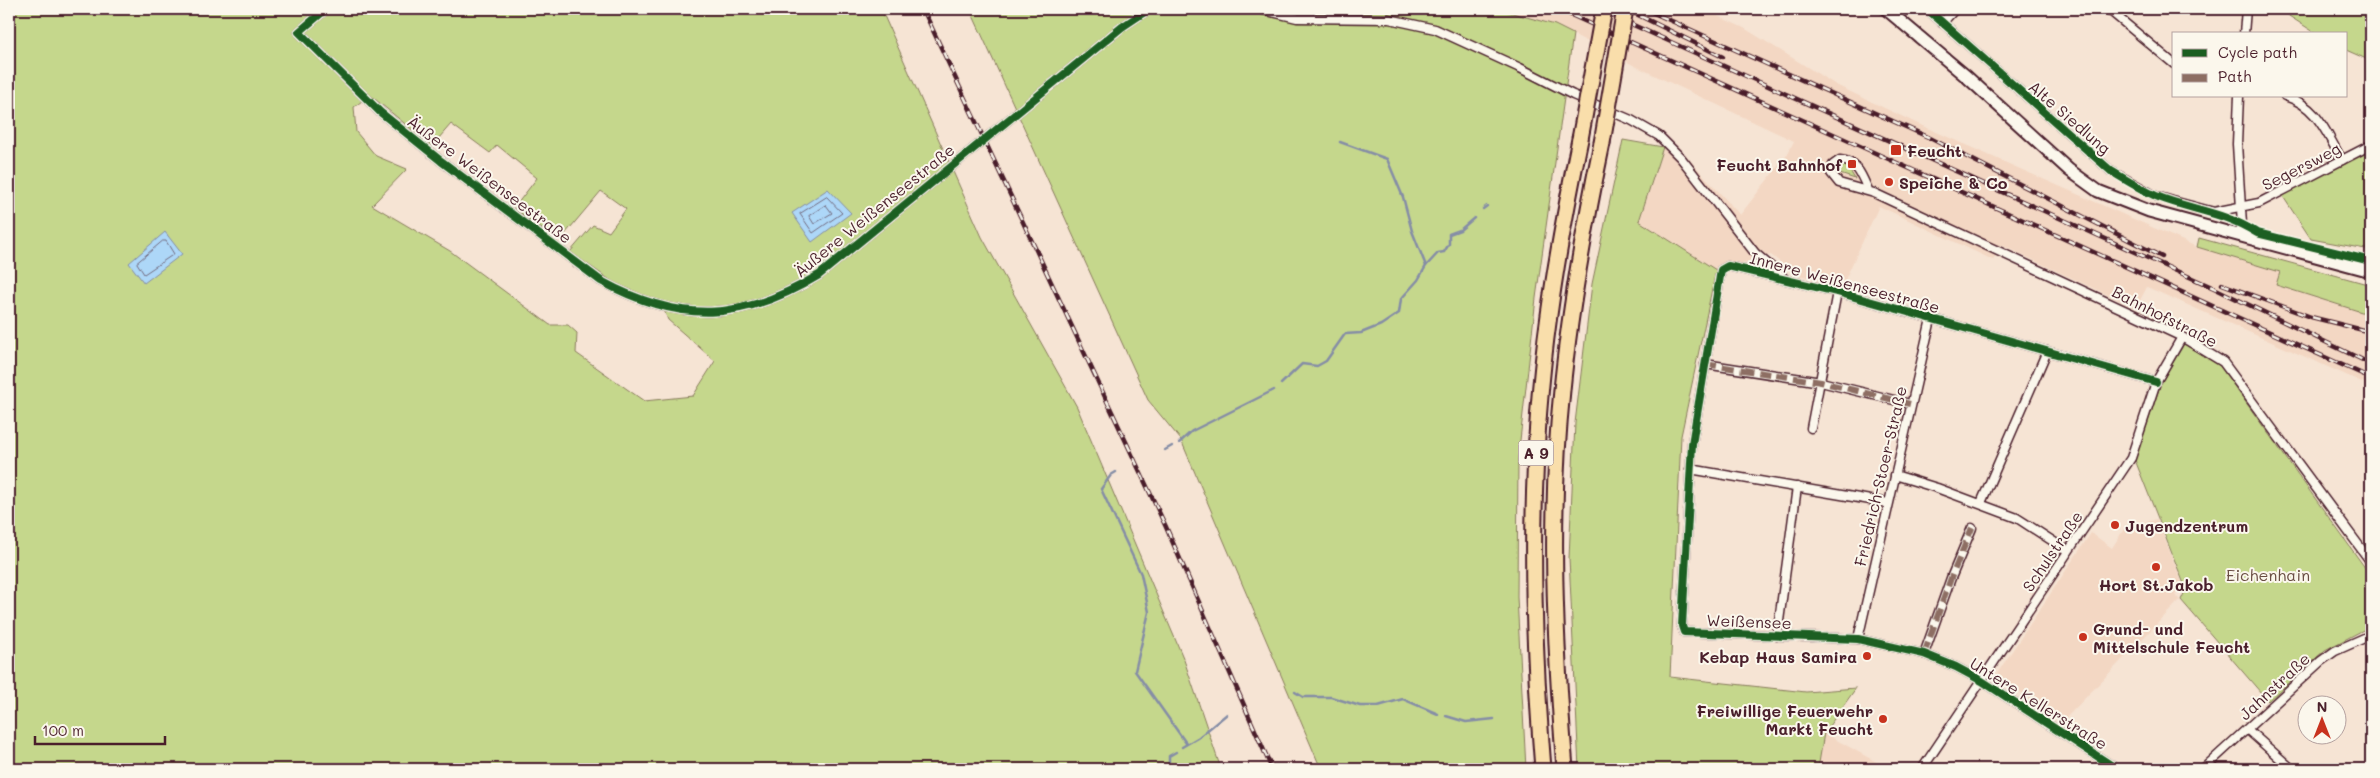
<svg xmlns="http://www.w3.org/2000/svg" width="2380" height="778" font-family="Mali,sans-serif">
<rect width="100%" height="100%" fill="#f6e4d4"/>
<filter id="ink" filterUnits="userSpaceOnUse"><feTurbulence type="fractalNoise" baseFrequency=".02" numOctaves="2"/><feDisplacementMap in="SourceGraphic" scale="10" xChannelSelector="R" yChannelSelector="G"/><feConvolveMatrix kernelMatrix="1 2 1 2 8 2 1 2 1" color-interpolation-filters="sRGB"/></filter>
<g filter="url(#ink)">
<g fill="#f3d7c3">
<polygon points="1498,9 1702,9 1744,28 1836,85 1916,123 2197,247 2280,272 2277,285 2371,315 2371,386 2147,287 2136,308 2001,245 1993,260 1879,206 1843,284 1797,275 1771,255 1716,270 1639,221 1663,147 1688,158 1740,215 1787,155 1794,141 1635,66 1555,25"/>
<polygon points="2157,519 2183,585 2175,595 2180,600 2062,722 1996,675 2091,533 2112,548 2124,529"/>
<polygon points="1824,733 1889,769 1818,769"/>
</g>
<g fill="#c5d78c" stroke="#887b5c" fill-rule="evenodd">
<path d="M9 9H881L982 237 1077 407 1184 660 1221 769H9ZM370 95 432 146 451 124 490 153 497 145 537 178 514 208 546 232 565 234 601 191 626 209 609 232 593 225 570 252 613 282 661 303 668 320 715 361 693 396 644 401 576 353 577 333 568 325H550L450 251 372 205 407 169 376 156 356 132 354 107Z"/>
<polygon points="970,9 1498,9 1555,25 1573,34 1536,298 1518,458 1517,597 1526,769 1321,769 1181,440 1148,400"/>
<polygon points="2287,9 2371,9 2371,61 2346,50 2346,34 2317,34 2289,16"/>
<polygon points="1623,140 1663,147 1639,221 1716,270 1681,436 1670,677 1806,692 1856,688 1824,733 1818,769 1579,769 1569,558 1575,423 1592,284"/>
<polygon points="2371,141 2371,250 2311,239 2278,189"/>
<polygon points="1841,165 1847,166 1855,179 1840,174 1838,168"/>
<polygon points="2199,238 2371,285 2371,315 2276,285 2280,272 2197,247"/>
<polygon points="2184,344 2219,365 2371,576 2371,626 2325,650 2268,701 2181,600 2186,589 2135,460 2161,383"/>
</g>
<g fill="#add7f8" stroke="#858da6">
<polygon points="828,189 851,213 812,242 792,213"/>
<polygon points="165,232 182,254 144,283 129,263"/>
</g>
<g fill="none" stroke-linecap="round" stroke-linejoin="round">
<g stroke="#72697d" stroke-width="1">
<polygon points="827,197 842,213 813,233 800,214"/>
<polygon points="826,205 832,213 814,224 809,216"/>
<polygon points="163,241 166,241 174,254 144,274 137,263"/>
</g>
<g stroke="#858da6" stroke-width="2.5">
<polyline points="1340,142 1387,159 1403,197 1412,231 1426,266"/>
<polyline points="1483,209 1487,206"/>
<polyline points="1281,384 1302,364 1317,366 1326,361 1345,334 1361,333 1381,325 1399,313 1401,299 1418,280 1426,266 1438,253 1444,252 1449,244 1449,234 1460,230 1474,218"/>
<polyline points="1179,443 1192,431 1274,390"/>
<polyline points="1165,450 1172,446"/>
<polyline points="1116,472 1111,475 1101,489 1141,574 1149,612 1135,671 1186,743"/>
<polyline points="1295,692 1303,697 1331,697 1360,706 1378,706 1403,699 1438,714"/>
<polyline points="1446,716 1466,722 1494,719"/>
<polyline points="1182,747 1199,737 1227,714"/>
<polyline points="1169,769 1169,756 1176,752"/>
</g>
<g stroke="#4a1f2b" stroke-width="11">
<g id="minor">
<path d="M326 9 299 32 380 112 441 161 601 281C680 324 742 322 819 275L1122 27 1149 9"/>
<polyline points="1259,9 1297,18 1389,19 1435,29 1520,68 1573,95 1631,120 1659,136 1681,158 1755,253 1784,278"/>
<polyline points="1927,9 2111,171 2156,196 2173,201 2214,212 2259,203 2371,145"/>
<polyline points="2108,9 2174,64"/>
<polyline points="1942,23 1955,9"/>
<polyline points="2244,34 2246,9"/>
<path d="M2285 96C2318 106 2326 133 2342 160"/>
<path d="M1868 190C1862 176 1857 161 1840 160L1833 165 1831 173 1839 183 1874 193 2182 337 2223 362 2371 562"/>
<polyline points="2239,236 2242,224 2237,144 2239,96"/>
<polyline points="1705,364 1821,382 1910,404"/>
<polyline points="1811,428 1837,292"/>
<polyline points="1690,469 1888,503"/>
<polyline points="1895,475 1937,488 2017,518 2068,551"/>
<polyline points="1981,503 2047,351"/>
<polyline points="1777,636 1797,487"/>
<polyline points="1858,639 1931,319"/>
<polyline points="1924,654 1951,578 1972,528"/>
<polyline points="2248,730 2292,769"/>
<polyline points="1922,769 2131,458 2156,382 2182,337"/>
<polyline points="2117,769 1982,681 1956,667 1924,654 1858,639 1684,632 1682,626 1692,444 1721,270 1728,266 1837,292 2156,382"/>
<polyline points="2203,769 2321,661 2335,651 2371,635"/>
</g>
</g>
<g stroke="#4a1f2b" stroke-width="15">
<polyline id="secondary" points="1886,9 1967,77 2069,170 2098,191 2149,211 2371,271"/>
</g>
<g stroke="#4a1f2b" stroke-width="19">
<g id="motorway">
<path d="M1543 769C1531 618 1528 466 1549 315 1557 256 1568 198 1580 139"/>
<path d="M1565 769C1555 644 1549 516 1562 390 1570 307 1585 225 1602 143"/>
</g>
</g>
<use href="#minor" stroke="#fbf7ec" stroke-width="8"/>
<use href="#secondary" stroke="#fbf7ec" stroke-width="11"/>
<use href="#motorway" stroke="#f9deab" stroke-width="15"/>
<g stroke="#4a1f2b" stroke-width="4.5">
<g id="rail">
<polyline points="923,9 1166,527 1272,769"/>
<polyline points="1558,9 2371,378"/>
<polyline points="1598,9 2214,288 2371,364"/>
<polyline points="1626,9 1723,57"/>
<polyline points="1645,9 1928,137 2162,257"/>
<polyline points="2222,284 2311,317 2371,332"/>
</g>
</g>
<use href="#rail" stroke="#fbf7ec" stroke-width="2.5" stroke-dasharray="8" stroke-linecap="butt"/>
<g stroke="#4a1f2b" stroke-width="19" stroke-linecap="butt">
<g id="motorway-bridge">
<polyline points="1580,139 1604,9"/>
<polyline points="1602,143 1625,9"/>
</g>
</g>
<use href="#motorway-bridge" stroke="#f9deab" stroke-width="15"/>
<g stroke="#8d6e63" stroke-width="6" stroke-dasharray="12 6" stroke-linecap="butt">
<polyline points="1705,364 1821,382 1910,404"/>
<polyline points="1924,654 1951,578 1972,528"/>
</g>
<g stroke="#fbf7ec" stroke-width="11">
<g id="cycleway">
<path d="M326 9 299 32 380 112 441 161 601 281C680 324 742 322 819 275L1122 27 1149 9"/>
<path d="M1927 9 2111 171C2126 180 2140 189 2156 196 2191 210 2225 212 2257 233L2371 261"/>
<polyline points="2117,769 1982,681 1956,667 1924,654 1858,639 1684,632 1682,626 1692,444 1721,270 1728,266 1837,292 2156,382"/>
</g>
</g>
<use href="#cycleway" stroke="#1b5e20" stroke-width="8"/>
</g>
</g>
<g fill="#c8321e" stroke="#fbf7ec" stroke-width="2">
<rect x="1890" y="144" width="12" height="12" rx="2.5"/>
<rect x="1847" y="159" width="10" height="10" rx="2.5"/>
<circle cx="1889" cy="182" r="5"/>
<circle cx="2115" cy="525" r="5"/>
<circle cx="2156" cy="567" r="5"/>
<circle cx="2083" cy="637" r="5"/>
<circle cx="1867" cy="656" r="5"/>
<circle cx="1883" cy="719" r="5"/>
</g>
<g text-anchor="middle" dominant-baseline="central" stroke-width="4" stroke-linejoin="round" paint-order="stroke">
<rect fill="#fbf7ec" stroke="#7f6065" stroke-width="1" x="1518.5" y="440.5" width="35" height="25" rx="4"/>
<g font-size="15" font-weight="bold" fill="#4a1f2b">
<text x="1536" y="453">A 9</text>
</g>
<g font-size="16" fill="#4a1f2b" stroke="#fbf7ec">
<text transform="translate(2070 117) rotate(41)">Alte Siedlung</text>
<text transform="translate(2301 166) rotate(-27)">Segersweg</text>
<text transform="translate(490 179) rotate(37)">Äußere Weißenseestraße</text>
<text transform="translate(874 210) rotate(-39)">Äußere Weißenseestraße</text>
<text transform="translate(1845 282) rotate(15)">Innere Weißenseestraße</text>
<text transform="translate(2165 316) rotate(27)">Bahnhofstraße</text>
<text transform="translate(1880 476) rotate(-77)">Friedrich-Stoer-Straße</text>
<text transform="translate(2052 551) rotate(-56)">Schulstraße</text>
<text transform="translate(1749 621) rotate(2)">Weißensee</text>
<text transform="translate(2274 686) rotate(-43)">Jahnstraße</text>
<text transform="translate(2039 703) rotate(32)">Untere Kellerstraße</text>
</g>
<g font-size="16" font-weight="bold" fill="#4a1f2b" stroke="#fbf7ec" text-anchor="start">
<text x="1907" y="150">Feucht</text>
<text x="1842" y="164" text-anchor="end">Feucht Bahnhof</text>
<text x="1899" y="182">Speiche &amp; Co</text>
<text x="2125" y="525">Jugendzentrum</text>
<text x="2156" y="584" text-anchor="middle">Hort St.Jakob</text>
<text x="2093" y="628">Grund- und<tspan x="2093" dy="18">Mittelschule Feucht</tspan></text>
<text x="1857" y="656" text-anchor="end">Kebap Haus Samira</text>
<text x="1873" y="710" text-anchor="end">Freiwillige Feuerwehr<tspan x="1873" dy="18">Markt Feucht</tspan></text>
</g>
<g font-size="16" fill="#694d43" stroke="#fbf7ec">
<text x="2268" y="574">Eichenhain</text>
</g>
</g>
<rect width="2380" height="778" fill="none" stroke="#fbf7ec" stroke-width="30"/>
<rect x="15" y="15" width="2350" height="748" fill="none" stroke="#4a1f2b" stroke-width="2" filter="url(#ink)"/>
<rect x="2172" y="32" width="175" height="65" fill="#fbf7ec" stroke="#b4a19f"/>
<rect x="2182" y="49" width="25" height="8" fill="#1b5e20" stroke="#b4a19f"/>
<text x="2218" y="58" font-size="15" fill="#4a1f2b">Cycle path</text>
<rect x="2182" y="74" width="25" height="8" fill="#8d6e63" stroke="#b4a19f"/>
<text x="2218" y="82" font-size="15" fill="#4a1f2b">Path</text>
<g transform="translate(2322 720)"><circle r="24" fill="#fbf7ec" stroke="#b4a19f"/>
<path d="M0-4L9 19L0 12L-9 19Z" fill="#c8321e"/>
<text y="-8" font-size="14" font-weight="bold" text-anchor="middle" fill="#4a1f2b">N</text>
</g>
<path d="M35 736v8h130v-8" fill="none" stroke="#4a1f2b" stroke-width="2.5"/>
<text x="42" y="736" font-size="15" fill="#4a1f2b" stroke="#fbf7ec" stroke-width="4" paint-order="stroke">100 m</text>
</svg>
